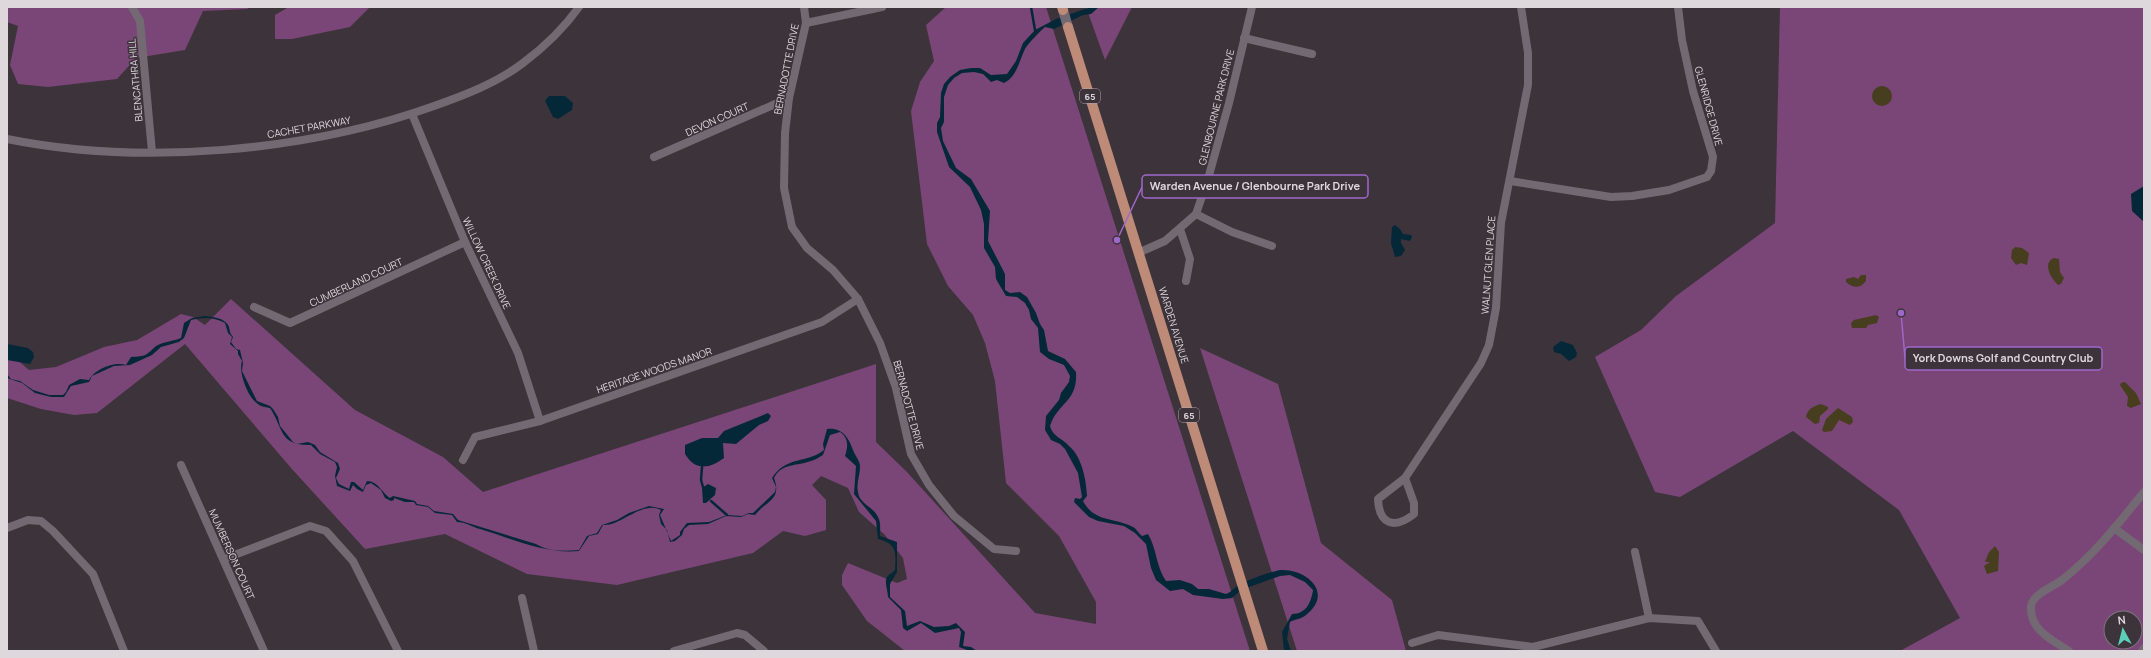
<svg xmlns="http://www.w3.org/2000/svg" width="2151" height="658" font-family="Manrope,sans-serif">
<rect width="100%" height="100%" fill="#3c333b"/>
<g fill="#7a4677" fill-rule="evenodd">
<polygon points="7,7 250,7 247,9 203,11 185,50 136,58 117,79 48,87 18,84 10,65 18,26 7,22"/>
<polygon points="300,7 370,7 350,27 292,39 275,39 275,15 287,8"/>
<polygon points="946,7 1046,7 1250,651 905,651 867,621 842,585 842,575 848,563 897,583 907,579 903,558 884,534 859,512 848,488 821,476 812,485 826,500 826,530 805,536 783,531 753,553 617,585 527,574 445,534 365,549 291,468 185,344 97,413 74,415 41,409 7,398 7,351 29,370 56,367 104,347 137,340 181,314 193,317 205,325 231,299 355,410 443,457 483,492 876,364 876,442 906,471 1035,613 1096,624 1096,602 1059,536 1006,483 995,381 985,343 973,315 948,286 927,244 911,111 920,82 934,61 926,25"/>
<polygon points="1086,7 1132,7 1105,60"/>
<path d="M1780 7H2144V651H1900L1960 618 1899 510 1793 431 1680 497 1655 492 1595 357 1641 330 1676 296 1775 223ZM2111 618H2135V642H2111Z"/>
<polygon points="1200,348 1278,384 1321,543 1392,600 1406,651 1297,651"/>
</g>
<g fill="#463e1e">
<circle cx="1882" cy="96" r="10"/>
<polygon points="2015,247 2022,248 2029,253 2027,265 2021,263 2016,265 2011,258 2012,250"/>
<path d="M2054 258 2059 259 2060 272 2064 278 2061 284 2058 285C2051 278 2042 263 2054 258Z"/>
<path d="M1861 275H1866V281C1860 289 1853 288 1846 282V279L1854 277 1858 279Z"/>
<polygon points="1876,315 1879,317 1877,323 1868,325 1866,328 1852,328 1851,323 1854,320"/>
<polygon points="2125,382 2136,393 2141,404 2131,408 2127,406 2128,397 2120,385 2121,383"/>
<path d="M1821 404 1828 407V409L1820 416 1819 423 1815 424 1806 417C1807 409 1814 406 1821 404Z"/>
<polygon points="1838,408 1852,417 1853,422 1850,425 1839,420 1832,431 1824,432 1822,430 1826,419"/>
<polygon points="1995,546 1999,552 1998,571 1987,574 1984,566 1990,562 1985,562 1989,552"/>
</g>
<g fill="#052839">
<path d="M1091 7H1099L1091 14 1083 15 1054 29 1045 27C1041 30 1027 45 1025 49 1019 61 1017 77 1004 83L997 80 991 82 983 74 974 72 962 73 954 78 948 85 944 97V122L941 128 943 141 956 168 971 179 990 211 988 241 1005 274V290L1010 293 1020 292 1027 297 1036 313 1040 324 1044 330 1048 351 1065 359 1076 372C1078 402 1058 402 1050 426 1053 437 1062 438 1069 446 1082 457 1086 479 1087 496L1083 501C1095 523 1114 517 1133 527 1137 529 1138 533 1142 536L1148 534C1157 549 1156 567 1166 581L1180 580 1192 584 1198 589H1209L1226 594C1232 592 1235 586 1241 584 1250 579 1272 571 1281 570 1307 569 1334 593 1306 615 1302 619 1295 619 1290 622L1287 639 1291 651 1284 650 1282 632 1292 614C1306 614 1311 603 1313 590L1305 582 1290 575 1280 576 1241 590 1232 598 1223 599 1193 595 1183 589 1170 591 1156 580 1151 568 1146 544 1135 533 1124 526 1098 521 1089 517 1074 502 1075 498 1080 499 1082 497 1078 473 1065 449 1060 444 1051 440 1045 430 1046 416 1059 400 1061 393 1069 382 1070 376 1064 365 1049 359 1040 352 1038 328 1031 319 1029 310 1025 303 1017 297 1006 296 996 279 995 267 984 248V224L981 210 970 187 949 167 937 132V123L940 117 941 93 944 84 950 77 960 70 971 68H980L991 75 1007 74 1016 61 1023 43 1035 30 1056 19Z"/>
<polygon points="549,96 565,96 573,103 572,110 558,119 553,117 545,101"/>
<polygon points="2144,186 2144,222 2132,211 2131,194"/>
<polygon points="1395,225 1400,229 1403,234 1411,235 1412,237 1410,241 1401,239 1401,243 1405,250 1401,256 1395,257 1391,243 1392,227"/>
<path d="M205 316C213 317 226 318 229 327 230 332 230 333 233 337L231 342 236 349 240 350 243 363 242 371 257 401 270 406 273 409 278 417 280 426 293 442 297 444 308 442 315 445 320 452 338 463 340 469 336 478 339 484 349 489 351 482H354L363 490 367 481C378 481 382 493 390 498L393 496 415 501 417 504 428 506 434 511 453 514 458 520 536 544C549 552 564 551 579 550L587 536 597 533 602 525 617 520 629 513 649 506 664 509 660 515 671 541 680 535V532L687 523 709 522 727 515 742 516 749 513H753L775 492 776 487 772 478C787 455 807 464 824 450L823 444 827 429C842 427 849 438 853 450 855 456 860 460 860 467 860 475 856 484 858 492 859 504 874 507 878 517 881 522 880 530 880 536L897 542V572L890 584V597L905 611 907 626 920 621 934 627 949 626 956 623 965 632 963 646 971 647 977 651H970L959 647 961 632 959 628 935 633 921 623 907 631 903 628 901 610 888 597C888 591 884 582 887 577 889 574 893 573 895 570 896 552 897 544 878 539L876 521 854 494 856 466 845 456C848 447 849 438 840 432L830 435 823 455C819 457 815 460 811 461 798 466 781 463 774 478 782 500 767 500 755 515L748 514 741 517 726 516 708 524 689 525 684 529 682 535 675 541 670 542 667 530 661 524 659 515 661 510C642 500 622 526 603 525L598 534 589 536 579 551C545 554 513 539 480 529 472 527 466 522 457 522L452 515 435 513 428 507 416 505 414 502H405L394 498V500L391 501 385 498 381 490 371 483 366 485 363 492 357 489 353 485 350 491 337 486 335 476 337 467 335 462 320 454 311 445C279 446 284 429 270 408 266 407 261 407 258 404 248 398 238 372 242 361L238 354V351L230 344 232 337 228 333 225 323C214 317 203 317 191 320L184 338 179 342 161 347 152 355 130 365 114 366 92 376 89 382 71 386 64 397H51L35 393 22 383 7 378V374L11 379 20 381 33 390 49 395H63L66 392 69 385 80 379 89 380C94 370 114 361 126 365L131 357C147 356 145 356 156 346 162 342 174 341 181 338L184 323 192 318Z"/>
<polygon points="1561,341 1573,345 1577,353 1576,357 1569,361 1561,354 1554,352 1553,347"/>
<polygon points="7,344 28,348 33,352 34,357 30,364 7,360"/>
<path d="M768 413 771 416 768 421 759 425 736 444 723 443 724 458C710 468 696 472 685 454V445L702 438H718L724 431Z"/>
<polygon points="708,484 716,488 715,495 706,503 703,503 702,488"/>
</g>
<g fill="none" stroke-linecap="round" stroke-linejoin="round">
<g stroke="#052839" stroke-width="2.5">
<polyline points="1031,7 1035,30"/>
<polyline points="702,467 701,480 703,487"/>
<polyline points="711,501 727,515"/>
</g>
<g stroke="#736972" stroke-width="8">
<polyline points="132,7 140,21 152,152"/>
<polyline points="804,7 806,23 789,98 785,133 784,188 792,227 807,248 833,270 858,299 880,343 896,388 911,454 929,485 954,516 994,549 1016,551"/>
<polyline points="806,23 882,7"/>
<polyline points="1244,38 1312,54"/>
<polyline points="412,114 465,242 518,353 540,421"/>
<path d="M7 139C141 166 306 152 434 106 465 95 497 83 523 63 543 48 564 28 579 7"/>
<polyline points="654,157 789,98"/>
<polyline points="1510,181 1611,197 1632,196 1669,190 1707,177 1711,171 1713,157 1693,91 1682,40 1678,7"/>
<polyline points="1196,214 1232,232 1272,246"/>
<polyline points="1180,229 1190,259 1186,281"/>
<polyline points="1138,253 1165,241 1196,214 1208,179 1229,103 1252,7"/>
<polyline points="254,307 290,323 465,242"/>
<polyline points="463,460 475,437 540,421 822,322 858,299"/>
<polyline points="181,465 264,651"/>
<path d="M1405 478 1414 503V514C1394 530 1379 524 1378 499L1405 478 1481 363 1489 345 1496 308 1501 223 1528 85V53L1521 7"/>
<polyline points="7,528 28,520 41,521 53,531 93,574 124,651"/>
<polyline points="2114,528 2144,550"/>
<polyline points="1635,552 1649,618"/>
<polyline points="224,559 310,526 326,531 353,561 398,651"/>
<polyline points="522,598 534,651"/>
<polyline points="1412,643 1438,635 1533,647 1649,618 1698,621 1716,651"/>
<polyline points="674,651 737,633 745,635 764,651"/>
<path d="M2069 651C2052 640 2030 630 2031 607 2032 594 2053 587 2062 580 2094 555 2118 524 2144 492"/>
<polyline points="2142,651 2144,648"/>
</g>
<polyline stroke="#736972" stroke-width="10" points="1063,10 1068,27"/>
<g stroke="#bd8b78" stroke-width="10">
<polyline points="1062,7 1063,10"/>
<polyline points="1068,27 1263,651"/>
</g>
</g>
<g text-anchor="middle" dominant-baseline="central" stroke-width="3" stroke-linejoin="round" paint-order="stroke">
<g fill="#3c333b" stroke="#ada6ac" stroke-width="1">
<rect x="1080" y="89" width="20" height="14" rx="3"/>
<rect x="1179" y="408" width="20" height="14" rx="3"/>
</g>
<g font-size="9" font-weight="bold" fill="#ded8dd">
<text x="1090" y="96">65</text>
<text x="1189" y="415">65</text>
</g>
<g font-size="10" fill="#ded8dd" stroke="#3c333b">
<text transform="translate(786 69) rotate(-79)">BERNADOTTE DRIVE</text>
<text transform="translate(135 80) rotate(-95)">BLENCATHRA HILL</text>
<text transform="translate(1709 106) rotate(75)">GLENRIDGE DRIVE</text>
<text transform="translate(1216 107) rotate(-76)">GLENBOURNE PARK DRIVE</text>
<text transform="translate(717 119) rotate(-24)">DEVON COURT</text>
<text transform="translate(309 127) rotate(-10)">CACHET PARKWAY</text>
<text transform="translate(487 263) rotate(65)">WILLOW CREEK DRIVE</text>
<text transform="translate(1488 265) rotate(-86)">WALNUT GLEN PLACE</text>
<text transform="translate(356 282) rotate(-25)">CUMBERLAND COURT</text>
<text transform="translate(1174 325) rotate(73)">WARDEN AVENUE</text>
<text transform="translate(654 370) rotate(-19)">HERITAGE WOODS MANOR</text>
<text transform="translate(909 405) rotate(75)">BERNADOTTE DRIVE</text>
<text transform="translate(232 554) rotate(66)">MUMBERSON COURT</text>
</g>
</g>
<path fill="none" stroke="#9e68ca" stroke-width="1.5" d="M1117 240L1142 187M1901 313L1905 358"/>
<g fill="#9e68ca" stroke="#3c333b" stroke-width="1.5">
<circle cx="1117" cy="240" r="4"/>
<circle cx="1901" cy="313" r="4"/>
</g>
<g fill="#3c333b" stroke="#9e68ca" stroke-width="1.5">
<rect x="1142" y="175" width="226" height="23" rx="4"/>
<rect x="1905" y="347" width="197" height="23" rx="4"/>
</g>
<g font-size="11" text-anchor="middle" font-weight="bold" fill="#ded8dd">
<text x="1255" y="190">Warden Avenue / Glenbourne Park Drive</text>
<text x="2003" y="362">York Downs Golf and Country Club</text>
</g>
<rect width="2151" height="658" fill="none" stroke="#ded8dd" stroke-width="16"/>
<g transform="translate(2123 630) rotate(353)"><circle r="19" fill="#3c333b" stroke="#7d757c"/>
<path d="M0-3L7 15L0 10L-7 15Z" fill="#5dceb9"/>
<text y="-6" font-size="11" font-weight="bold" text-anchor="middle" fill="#ded8dd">N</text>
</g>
</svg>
